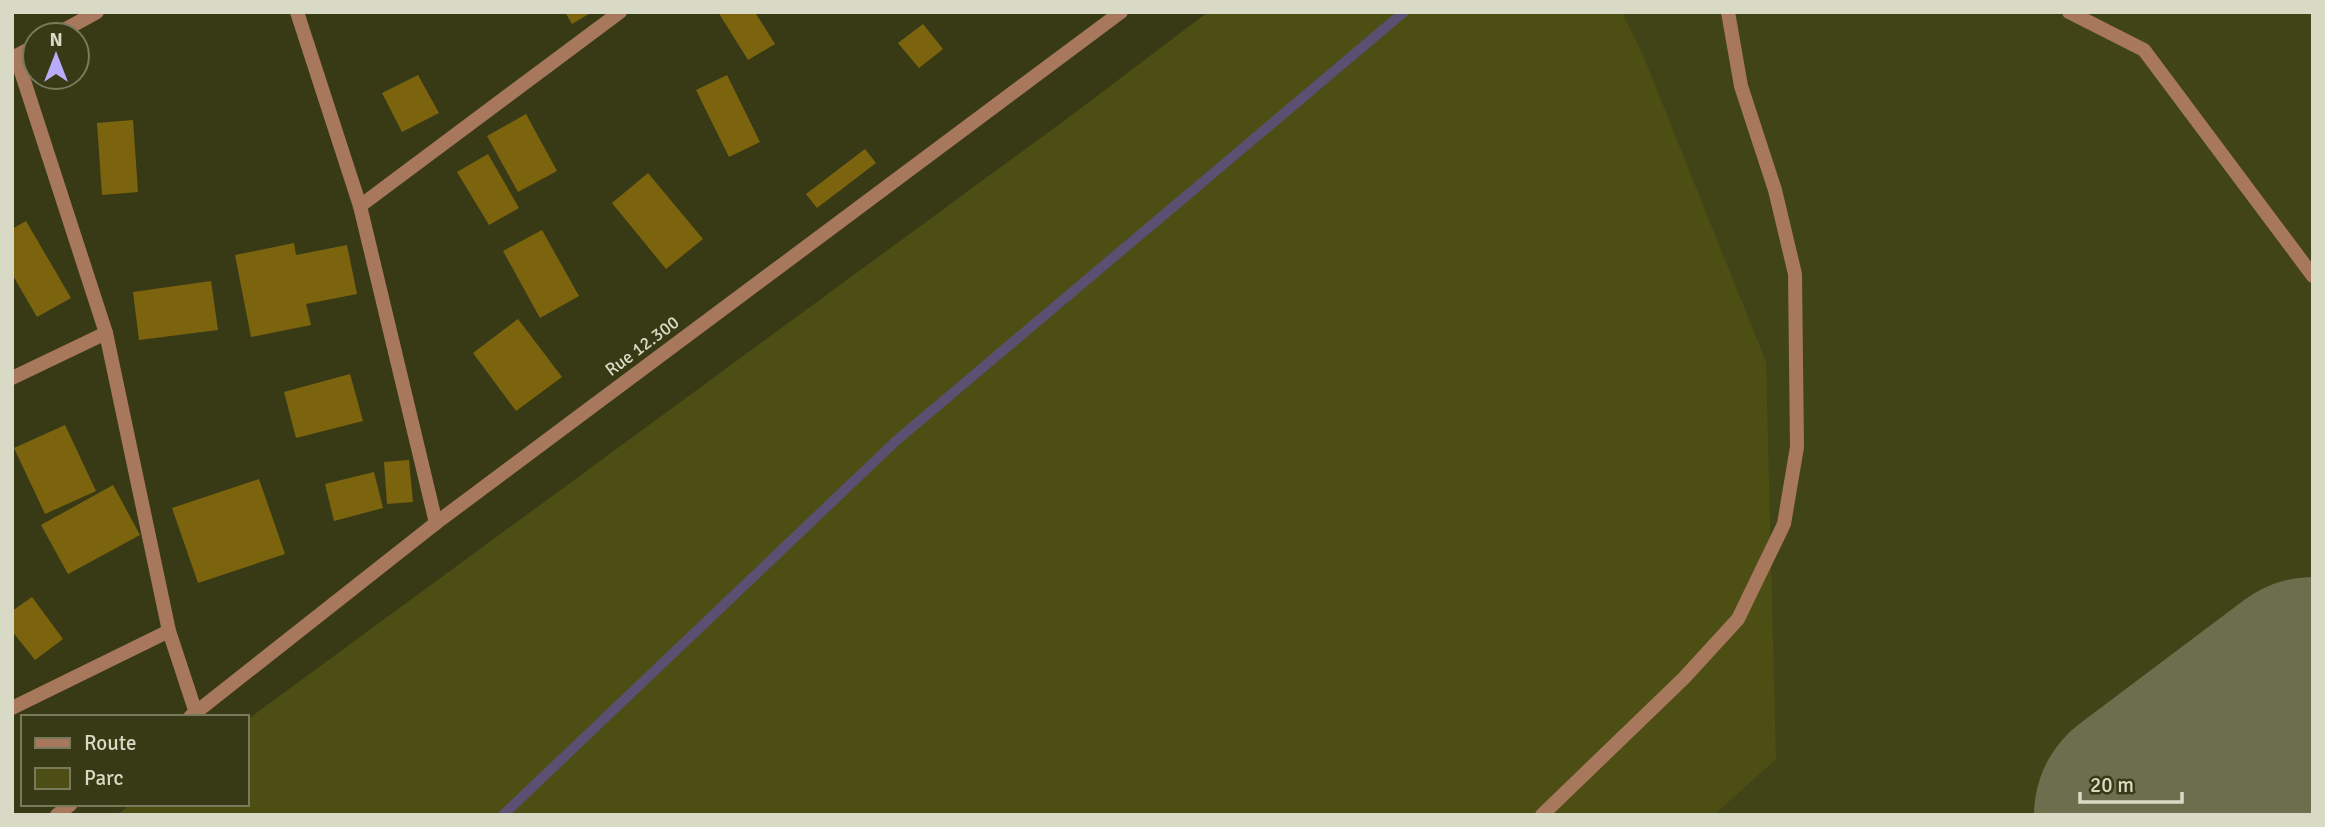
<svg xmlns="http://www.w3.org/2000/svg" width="2325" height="827" font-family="Signika,sans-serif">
<rect width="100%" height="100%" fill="#383a15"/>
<polygon fill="#414416" points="1208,12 2313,12 2313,815 117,815 131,804 247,804 247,720 1076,112"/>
<polygon fill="#4c4e13" points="1208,12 1622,12 1643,55 1766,362 1776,759 1714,815 117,815 131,804 247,804 247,720 1076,112"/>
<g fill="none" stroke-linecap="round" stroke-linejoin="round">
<polyline stroke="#5b4f72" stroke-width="10" points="503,815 897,440 1404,12"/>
<polyline stroke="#6c6e4e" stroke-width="228" points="2148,815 2313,691"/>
</g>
<g fill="#7c640e">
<polygon points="565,12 592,12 572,24"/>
<polygon points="718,12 755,12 775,44 748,60"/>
<polygon points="923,24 943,49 919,68 898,43"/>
<polygon points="418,75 439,113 402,132 382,93"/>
<polygon points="727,75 760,142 729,157 696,90"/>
<polygon points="526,114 557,171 518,192 487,136"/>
<polygon points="133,120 138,192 102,195 97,123"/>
<polygon points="865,149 876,163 817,208 806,194"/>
<polygon points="488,154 519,208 489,225 457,172"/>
<polygon points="648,173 703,239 666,269 612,203"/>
<polygon points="26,221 71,298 37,317 12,274 12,229"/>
<polygon points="542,230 579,296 540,318 503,251"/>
<polygon points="294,243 296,255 347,245 357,294 306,304 311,325 251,337 235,255"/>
<polygon points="211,281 218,330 139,340 133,292"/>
<polygon points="518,319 562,377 516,411 473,353"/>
<polygon points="350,374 363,421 296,438 284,392"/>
<polygon points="65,425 96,491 45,514 14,448"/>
<polygon points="409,460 413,502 387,504 384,462"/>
<polygon points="374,472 383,508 334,521 325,484"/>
<polygon points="259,479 285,554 198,583 172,508"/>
<polygon points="113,485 140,535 68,574 41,525"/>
<polygon points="32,597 63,639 35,660 12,631 12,611"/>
</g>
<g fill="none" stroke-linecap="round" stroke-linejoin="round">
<g stroke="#a7785c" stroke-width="14">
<polyline points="2069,12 2144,50 2313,276"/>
<polyline points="1542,815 1684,678 1738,619 1784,524 1797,447 1795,274 1775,190 1741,86 1728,12"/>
</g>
<g stroke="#a7785c" stroke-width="14">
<polyline points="297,12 360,206 436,523"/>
<polyline points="55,35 97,12"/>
<polyline points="16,56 106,333 169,631 196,713"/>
<polyline points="12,58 35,46"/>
<polyline points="360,206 620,12"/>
<polyline points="12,378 106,333"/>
<polyline points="12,708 169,631"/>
</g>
<g stroke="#a7785c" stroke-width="14">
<polyline points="190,717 436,523 1121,12"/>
<polyline points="57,815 71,804"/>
</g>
</g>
<g text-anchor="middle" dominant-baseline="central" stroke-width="5" stroke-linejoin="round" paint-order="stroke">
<g font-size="18" fill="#d8dac5" stroke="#383a15">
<text transform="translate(642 346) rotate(-37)">Rue 12.300</text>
</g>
</g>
<rect width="2325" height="827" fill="none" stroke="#d8dac5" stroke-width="28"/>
<rect x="21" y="715" width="228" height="91" fill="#383a15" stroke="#787a5b" stroke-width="2"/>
<rect x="35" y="738" width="35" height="10" fill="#a7785c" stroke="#787a5b" stroke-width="2"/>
<text x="84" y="750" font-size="21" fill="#d8dac5">Route</text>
<rect x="35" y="768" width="35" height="21" fill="#4c4e13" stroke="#787a5b" stroke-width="2"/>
<text x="84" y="785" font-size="21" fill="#d8dac5">Parc</text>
<g transform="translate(56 56)"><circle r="33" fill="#383a15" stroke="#787a5b" stroke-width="2"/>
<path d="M0-5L12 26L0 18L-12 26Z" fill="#b8abf7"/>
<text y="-10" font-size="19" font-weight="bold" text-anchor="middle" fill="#d8dac5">N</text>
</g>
<path d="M2080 792v10h102v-10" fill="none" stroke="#d8dac5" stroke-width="3.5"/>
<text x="2090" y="792" font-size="21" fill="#d8dac5" stroke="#383a15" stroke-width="5" paint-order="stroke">20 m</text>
</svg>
